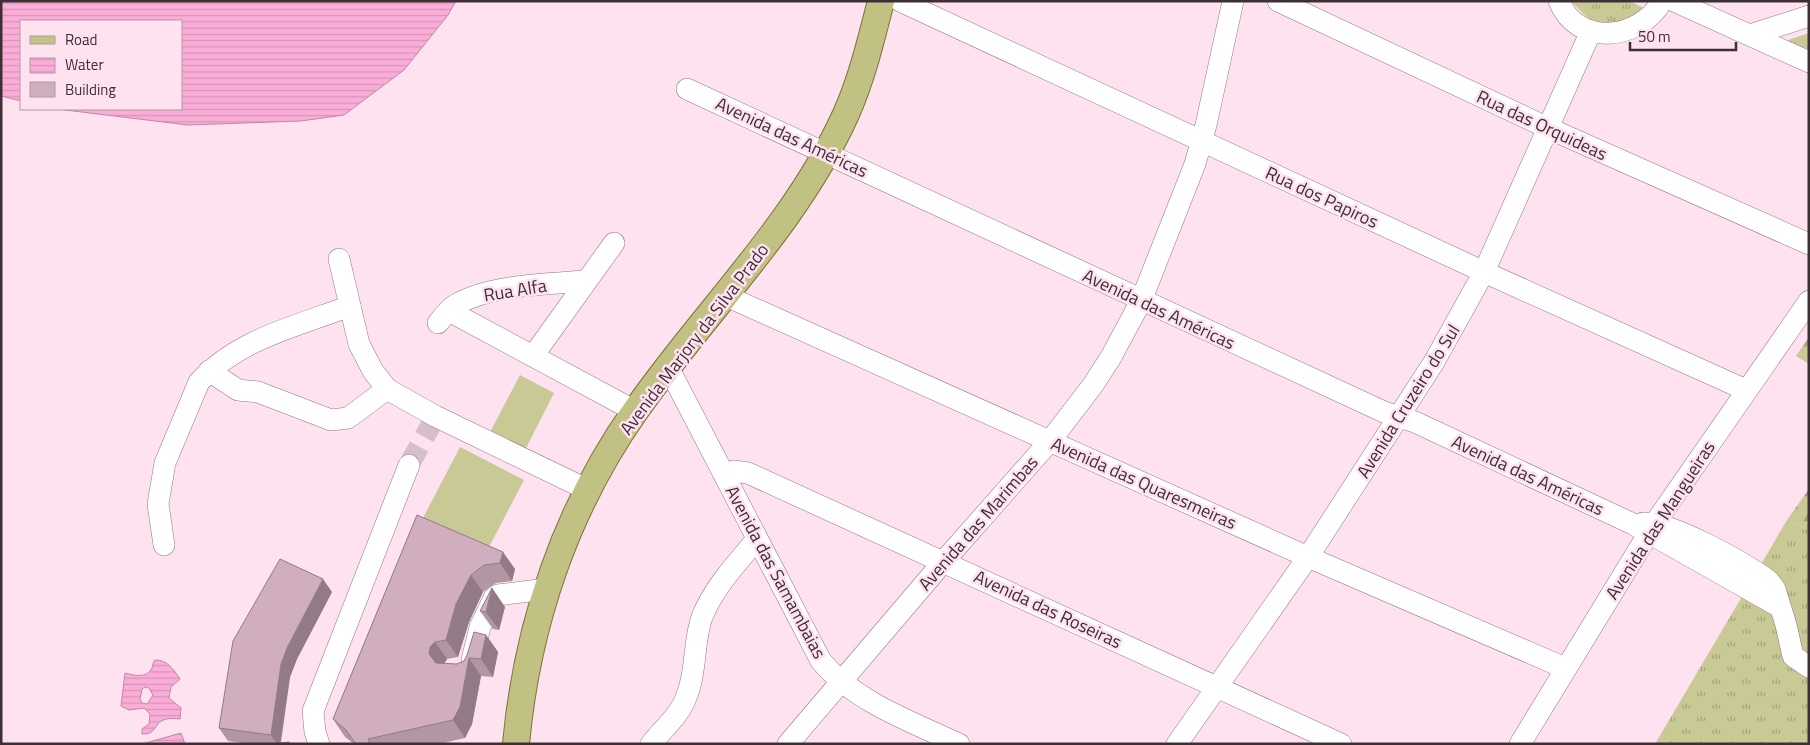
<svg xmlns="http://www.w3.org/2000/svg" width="1810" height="745" font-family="'Titillium Web',sans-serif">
<defs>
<pattern id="grass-tufts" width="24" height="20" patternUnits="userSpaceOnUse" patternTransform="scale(1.25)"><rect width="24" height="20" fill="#c8c995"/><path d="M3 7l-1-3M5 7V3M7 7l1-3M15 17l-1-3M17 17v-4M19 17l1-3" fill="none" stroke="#a4a47a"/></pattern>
<pattern id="forest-firs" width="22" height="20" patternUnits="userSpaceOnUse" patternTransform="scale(1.25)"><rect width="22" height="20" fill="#c8c995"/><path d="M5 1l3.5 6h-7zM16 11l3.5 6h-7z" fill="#a4a47a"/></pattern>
<pattern id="water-rules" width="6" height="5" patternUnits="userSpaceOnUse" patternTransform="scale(1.25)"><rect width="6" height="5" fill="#faadd7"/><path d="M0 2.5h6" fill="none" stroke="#d795b9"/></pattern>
</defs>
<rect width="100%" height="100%" fill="#fee2f0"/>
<g fill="url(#grass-tufts)">
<polygon points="1571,1 1629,1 1644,8 1622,24 1591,22"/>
<polygon points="1809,33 1809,54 1782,42"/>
<polygon points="1787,520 1809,530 1809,744 1655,744"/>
</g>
<g fill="url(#forest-firs)">
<polygon points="1809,337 1809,364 1796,356"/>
<polygon points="1809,489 1809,530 1787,520"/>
</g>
<g fill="#c8c995">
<polygon points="520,375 554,393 522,456 487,438"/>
<polygon points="460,447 524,480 487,551 423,518"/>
</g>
<g fill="url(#water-rules)" stroke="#c187a7" fill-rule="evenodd">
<polygon points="1,1 456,1 448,15 404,70 344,115 301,121 188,125 57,109 181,109 181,21 21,21 21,101 1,96"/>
<path d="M155 660C168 660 173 669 180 679L171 687 169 698 181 708 180 719C149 715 162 735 142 734V729L149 724 150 714 144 708 129 710 121 706 125 673C133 675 147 679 152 668 153 665 153 662 155 660ZM145 687 149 688 153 695 147 704 142 703 140 699 142 689Z"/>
<polygon points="181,733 185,744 142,744"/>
</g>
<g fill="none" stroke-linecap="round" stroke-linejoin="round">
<polyline stroke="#d7becb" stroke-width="21" stroke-dasharray="21 11" stroke-linecap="butt" points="409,465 432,423"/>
<g stroke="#947585" stroke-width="22">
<g id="minor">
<polyline points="900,1 1484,272 1746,390"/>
<polyline points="1278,1 1548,128 1809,244"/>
<path d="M1559 1C1577 47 1639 41 1662 1"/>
<polyline points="1674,1 1809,62"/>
<polyline points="1750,35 1809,16"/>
<polyline points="687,89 1384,412 1415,422 1633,524 1780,607"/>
<polyline points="339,259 359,344 373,371 387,389 435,416 588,490"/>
<polyline points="724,295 1308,557 1565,668"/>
<polyline points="449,311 635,411"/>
<path d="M438 323C444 316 449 308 457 304 491 285 546 284 585 281"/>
<polyline points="533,356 614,243"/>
<path d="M668 367 821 661C855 702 912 722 959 744"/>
<polyline points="209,371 238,390 258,392 331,420 348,418 387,389"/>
<polyline points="725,475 734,471 748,473 1341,744"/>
<path d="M1643 523C1671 521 1745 563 1769 581L1775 589 1786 625 1793 656 1809 667"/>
<path d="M164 545 158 504 165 463 199 382C238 339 297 326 350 306"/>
<polyline points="472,660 480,627 494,598 498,595 546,589"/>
<polyline points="319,744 315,732 313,711 409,465"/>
<path d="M651 744C663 729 681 714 687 695 697 670 693 642 702 617 714 587 737 563 757 539"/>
<polyline points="788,744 944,561 1050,441 1093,385 1111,357 1141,301 1195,164 1206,125 1233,1"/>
<polyline points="1177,744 1308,557 1434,362 1484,272 1591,31"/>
<polyline points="1520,744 1655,523 1809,301"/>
</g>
</g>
<g stroke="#797333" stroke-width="28">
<path id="major" d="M516 744C527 624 566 509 636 410 705 311 796 225 846 114 862 78 871 40 881 1"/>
</g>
<use href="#minor" stroke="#fff" stroke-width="21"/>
<use href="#major" stroke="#c2c184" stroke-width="26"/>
</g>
<g fill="#b396a4">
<polygon points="417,515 515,569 512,581 496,583 483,592 469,622 458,657 447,659 444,664 457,664 464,661 486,635 498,652 493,677 481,676 472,724 465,738 439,744 354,744 345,737 333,719"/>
<polygon points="492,588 505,607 499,630 493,629 480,611"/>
<polygon points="332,592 297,659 290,677 281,743 290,744 249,744 228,741 219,728"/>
</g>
<g fill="#927a86">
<polygon points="503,552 515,569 512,581 500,563"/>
<polygon points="471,575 483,592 469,622 458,657 446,640 456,604"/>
<polygon points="323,579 332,592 297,659 290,677 280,744 277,744 271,735 281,664 288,646"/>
<polygon points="492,588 505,607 499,630 486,612"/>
<polygon points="486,635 498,652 493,677 481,659"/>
<polygon points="435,642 447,659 443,665 442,671 429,654 430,647"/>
<polygon points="469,658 481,676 472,724 465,738 453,720"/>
</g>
<g fill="#d0aebf" stroke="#927a86">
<polygon points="417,515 503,552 500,563 484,565 471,575 456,604 446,640 435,642 430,647 429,654 436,663 457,664 464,661 467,655 474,632 486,635 481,659 469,658 460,707 453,720 368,739 370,744 356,744 346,730 333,719"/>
<polygon points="280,559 323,579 288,646 281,664 271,735 219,728 233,641"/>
<polygon points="492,588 486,612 480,611"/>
<polygon points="289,742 289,744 273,744"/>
</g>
<g text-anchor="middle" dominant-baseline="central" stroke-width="5" stroke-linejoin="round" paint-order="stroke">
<g font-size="18" fill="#3d2f36" stroke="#fee2f0">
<text transform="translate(1542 125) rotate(25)">Rua das Orquideas</text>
<text transform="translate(792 137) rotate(25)">Avenida das Américas</text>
<text transform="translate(1322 197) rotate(25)">Rua dos Papiros</text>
<text transform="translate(515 290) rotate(-9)">Rua Alfa</text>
<text transform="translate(1159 309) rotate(25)">Avenida das Américas</text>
<text transform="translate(694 339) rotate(-53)">Avenida Marjory da Silva Prado</text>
<text transform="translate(1408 401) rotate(-58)">Avenida Cruzeiro do Sul</text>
<text transform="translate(1528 475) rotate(25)">Avenida das Américas</text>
<text transform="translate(1144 483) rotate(24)">Avenida das Quaresmeiras</text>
<text transform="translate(1660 520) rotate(-57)">Avenida das Mangueiras</text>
<text transform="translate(978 523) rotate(-49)">Avenida das Marimbas</text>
<text transform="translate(776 572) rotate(62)">Avenida das Samambaias</text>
<text transform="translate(1048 609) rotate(25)">Avenida das Roseiras</text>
</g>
</g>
<rect width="1810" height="745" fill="none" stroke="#3d2f36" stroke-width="5"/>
<rect x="20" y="20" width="162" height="90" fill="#fee2f0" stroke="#b19aa6"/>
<rect x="30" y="36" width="25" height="8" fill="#c2c184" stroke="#b19aa6"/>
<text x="65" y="45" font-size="15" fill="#3d2f36">Road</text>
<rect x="30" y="58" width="25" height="15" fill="url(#water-rules)" stroke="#b19aa6"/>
<text x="65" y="70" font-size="15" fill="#3d2f36">Water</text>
<rect x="30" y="82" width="25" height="15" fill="#d0aebf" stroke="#b19aa6"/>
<text x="65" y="95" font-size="15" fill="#3d2f36">Building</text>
<path d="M1630 42v8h106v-8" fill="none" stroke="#3d2f36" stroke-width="2.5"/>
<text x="1638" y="42" font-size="15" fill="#3d2f36" stroke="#fee2f0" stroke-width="4" paint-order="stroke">50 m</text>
</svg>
